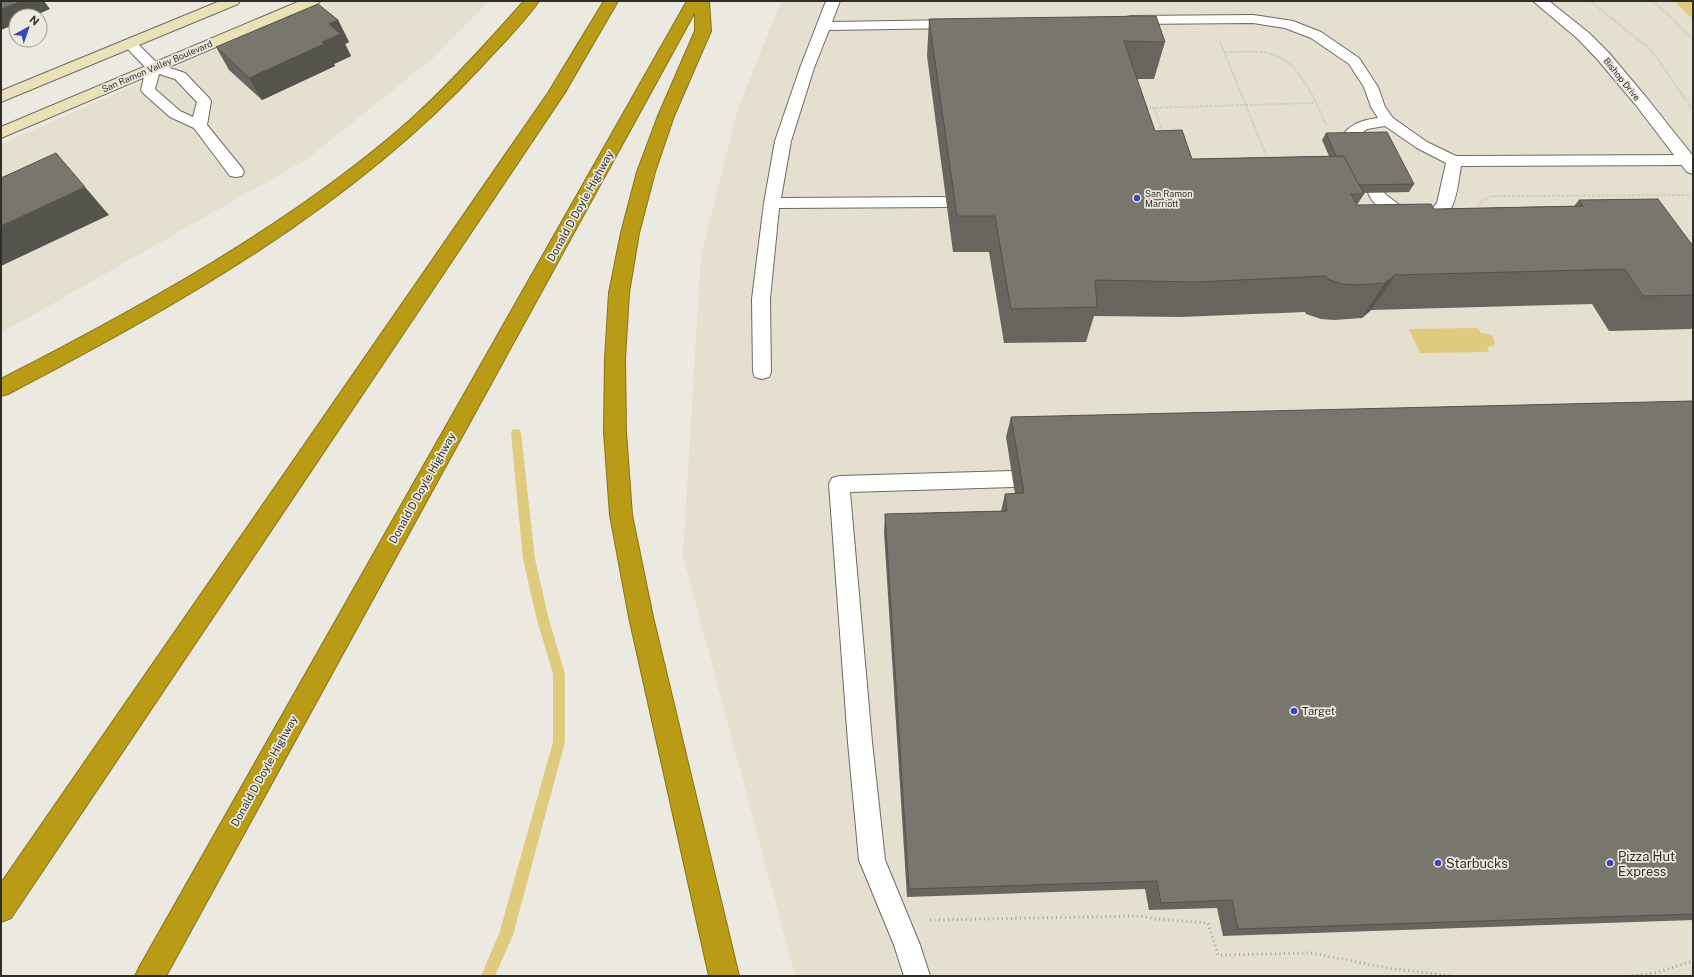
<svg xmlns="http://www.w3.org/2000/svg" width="1694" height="977" font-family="'Public Sans',sans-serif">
<rect width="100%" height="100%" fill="#eceae0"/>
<g fill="#e4dfcf">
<polygon points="325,1 489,1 433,58 307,159 1,333 1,144"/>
<polygon points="781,1 1693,1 1693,976 795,976 683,556 701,255 738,108"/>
</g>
<g fill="#e0ca7d">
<polygon points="1674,1 1693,1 1693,19 1675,2"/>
<path d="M1477 328 1481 333C1490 333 1496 336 1494 346L1487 347 1489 352 1420 353 1409 329Z"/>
</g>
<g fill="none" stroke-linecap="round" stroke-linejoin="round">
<polygon fill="#e0ca7d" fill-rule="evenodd" points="516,429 520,430 521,433 535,559 549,620 565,674 565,742 513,935 495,976 481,976 499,934 553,742 553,674 537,620 523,559 511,433 512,430"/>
<g stroke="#6d6b63" stroke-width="2">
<g id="service">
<polygon points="826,1 840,1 832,22 957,20 962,21 964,24 962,27 957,28 829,30 814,68 791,141 781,198 946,197 952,198 954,202 952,206 946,207 779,208 770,299 771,372 769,377 762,379 755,377 753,372 752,299 764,203 775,141 800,68"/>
<path d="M1253 15 1293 21 1321 32 1359 58 1378 87 1385 107 1393 118 1427 142 1456 156 1687 155 1692 156 1693 163 1687 165 1461 166C1459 177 1457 199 1451 208 1449 211 1445 217 1441 219 1421 230 1381 216 1370 197L1342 136C1351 123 1363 120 1378 118L1371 107 1364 87 1349 64 1311 38 1285 28 1253 23 1131 24 1126 23 1124 20 1126 17 1131 16ZM1385 126 1417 148 1446 163 1437 203 1431 210 1420 212 1402 207 1385 194 1358 136 1367 129Z"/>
<path d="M130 40 135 41 158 64 185 73 209 98 211 101 207 125 242 168 244 172 242 176 236 177 230 176 194 128 170 117 143 93 141 90 146 68 123 44 125 41ZM159 74 175 79 197 102 193 117 180 111 155 89Z"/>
<polygon points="1013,471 1020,473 1023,479 1020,485 1013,487 850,492 872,742 885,860 920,945 930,976 904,976 894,945 859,860 848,742 829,484 832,478 839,476"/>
</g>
</g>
<g stroke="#6d6b63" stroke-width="2">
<polygon id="minor" points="1533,1 1549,1 1589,33 1609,53 1646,97 1693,156 1693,174 1687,172 1635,104 1598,60 1578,39"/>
</g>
<g stroke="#6d6b63" stroke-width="2">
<g id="secondary">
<polygon points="220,1 240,1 238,4 1,102 1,91"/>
<polygon points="300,1 320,1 318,4 1,138 1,127"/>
</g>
</g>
<g stroke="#88741c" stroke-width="2">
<g id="motorway">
<path d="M524 1H539C523 24 501 45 482 66 351 208 178 305 8 394L1 396V379C141 307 291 225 409 121 450 84 487 43 524 1Z"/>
<polygon points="604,1 618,1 564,94 11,918 1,922 1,883 548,93"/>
<polygon points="687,1 709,1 711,31 674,116 655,172 639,233 629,293 625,359 626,432 632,515 653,617 739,976 709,976 629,617 610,515 604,432 605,359 609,293 621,233 637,172 658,116 695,31 695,12 166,976 135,976 140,966"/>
</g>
</g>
<g stroke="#a4a39b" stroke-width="2" stroke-dasharray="0.5 2" stroke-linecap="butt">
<polyline points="1590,1 1651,50 1693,110"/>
<polyline points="1652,1 1669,15 1693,40"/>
<polyline points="1220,42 1268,160"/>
<path d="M1224 52C1239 52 1256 50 1271 54 1302 63 1314 101 1327 126"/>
<polyline points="1145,108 1314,103"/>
<polyline points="1154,108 1163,133"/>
<polyline points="1479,211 1480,202 1492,196 1693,195"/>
</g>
<g stroke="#a4a39b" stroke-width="3" stroke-dasharray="1 3.5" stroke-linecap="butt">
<polyline points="930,920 1139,916 1156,919 1208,923 1218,955 1311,953 1388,968 1451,976"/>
<polyline points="1628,976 1655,973 1693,961"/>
</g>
<use href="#service" fill="#fff" fill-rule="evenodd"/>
<use href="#minor" fill="#fff" fill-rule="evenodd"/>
<use href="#secondary" fill="#eae1b9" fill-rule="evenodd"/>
<use href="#motorway" fill="#b99b15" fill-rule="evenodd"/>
</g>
<g fill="#67655e">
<polygon points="929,19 1165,42 1154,79 1137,79 1155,131 1192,159 1329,156 1322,140 1326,133 1414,184 1409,192 1363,193 1364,194 1357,205 1434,209 1574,206 1579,200 1693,246 1693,327 1691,329 1609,331 1592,304 1371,310 1362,318 1334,320 1321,319 1306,314 1305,312 1181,317 1094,316 1086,342 1004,343 989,252 953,252 927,56"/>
<polygon points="338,20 349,42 345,44 351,56 334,64 335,66 262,100 229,70 216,47"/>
<polygon points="1693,401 1693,920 1223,936 1217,908 1149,910 1145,889 907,897 884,532 885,514 1001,511 1005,494 1015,494 1006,437 1011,417"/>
</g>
<g fill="#54534c">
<polygon points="22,1 44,1 50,9 34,16 16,16 16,24 1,30 1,9"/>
<polygon points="338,20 349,42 345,44 351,56 334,64 335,66 262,100 249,78 322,42 329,24"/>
<polygon points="85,187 109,215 1,266 1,226"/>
<polygon points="1395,275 1371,310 1362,318 1385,283"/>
</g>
<g fill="#78766d" stroke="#54534c">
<polygon points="1,1 22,1 1,9"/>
<polygon points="318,4 338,20 329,24 341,34 322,42 324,44 249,78 216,47"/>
<polygon points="1156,16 1165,42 1124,41 1155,131 1182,130 1192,159 1344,156 1364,194 1351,194 1357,205 1431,204 1434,209 1583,206 1579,200 1658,199 1693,246 1693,295 1643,296 1625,269 1395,275 1385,283 1356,285 1342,284 1327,279 1326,276 1196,282 1095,280 1097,307 1011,309 995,216 957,216 929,19"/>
<polygon points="1387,132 1414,184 1359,185 1344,156 1336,156 1326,133"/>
<polygon points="56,153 85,187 1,226 1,178"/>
<polygon points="1693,401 1693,914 1238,929 1232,900 1161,903 1157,881 909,889 885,514 1007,511 1005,494 1024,493 1011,417"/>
</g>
<g fill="#3f45ba" stroke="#eceae0" stroke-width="1.5">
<circle cx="1137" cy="198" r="4"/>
<circle cx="1294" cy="711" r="4"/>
<circle cx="1438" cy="863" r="4"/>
<circle cx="1610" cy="863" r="4"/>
</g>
<g text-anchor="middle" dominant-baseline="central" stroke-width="3.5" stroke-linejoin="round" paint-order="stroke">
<g font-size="9" fill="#2e2d29" stroke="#eceae0">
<text transform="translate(157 66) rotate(-23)">San Ramon Valley Boulevard</text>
<text transform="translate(1622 79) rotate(51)">Bishop Drive</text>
</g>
<g font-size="9" fill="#2e2d29" stroke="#eceae0" text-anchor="start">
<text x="1145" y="193">San Ramon<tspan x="1145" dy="10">Marriott</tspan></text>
</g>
<g font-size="11" fill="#2e2d29" stroke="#eceae0">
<text transform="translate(580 206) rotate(-61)">Donald D Doyle Highway</text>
<text transform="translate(422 488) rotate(-61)">Donald D Doyle Highway</text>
<text transform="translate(264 771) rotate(-61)">Donald D Doyle Highway</text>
</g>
<g font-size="11" fill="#2e2d29" stroke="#eceae0" text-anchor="start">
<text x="1302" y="711">Target</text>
</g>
<g font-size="13" fill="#2e2d29" stroke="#eceae0" text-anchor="start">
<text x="1618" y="856">Pizza Hut<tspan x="1618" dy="15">Express</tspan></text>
<text x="1446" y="863">Starbucks</text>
</g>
</g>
<rect width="1694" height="977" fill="none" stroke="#2e2d29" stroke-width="4"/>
<g transform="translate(28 28) rotate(40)"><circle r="19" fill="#eceae0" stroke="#a09e97"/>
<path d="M0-3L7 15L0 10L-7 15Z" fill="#3f45ba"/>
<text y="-6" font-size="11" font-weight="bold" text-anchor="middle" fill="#2e2d29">N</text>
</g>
</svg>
